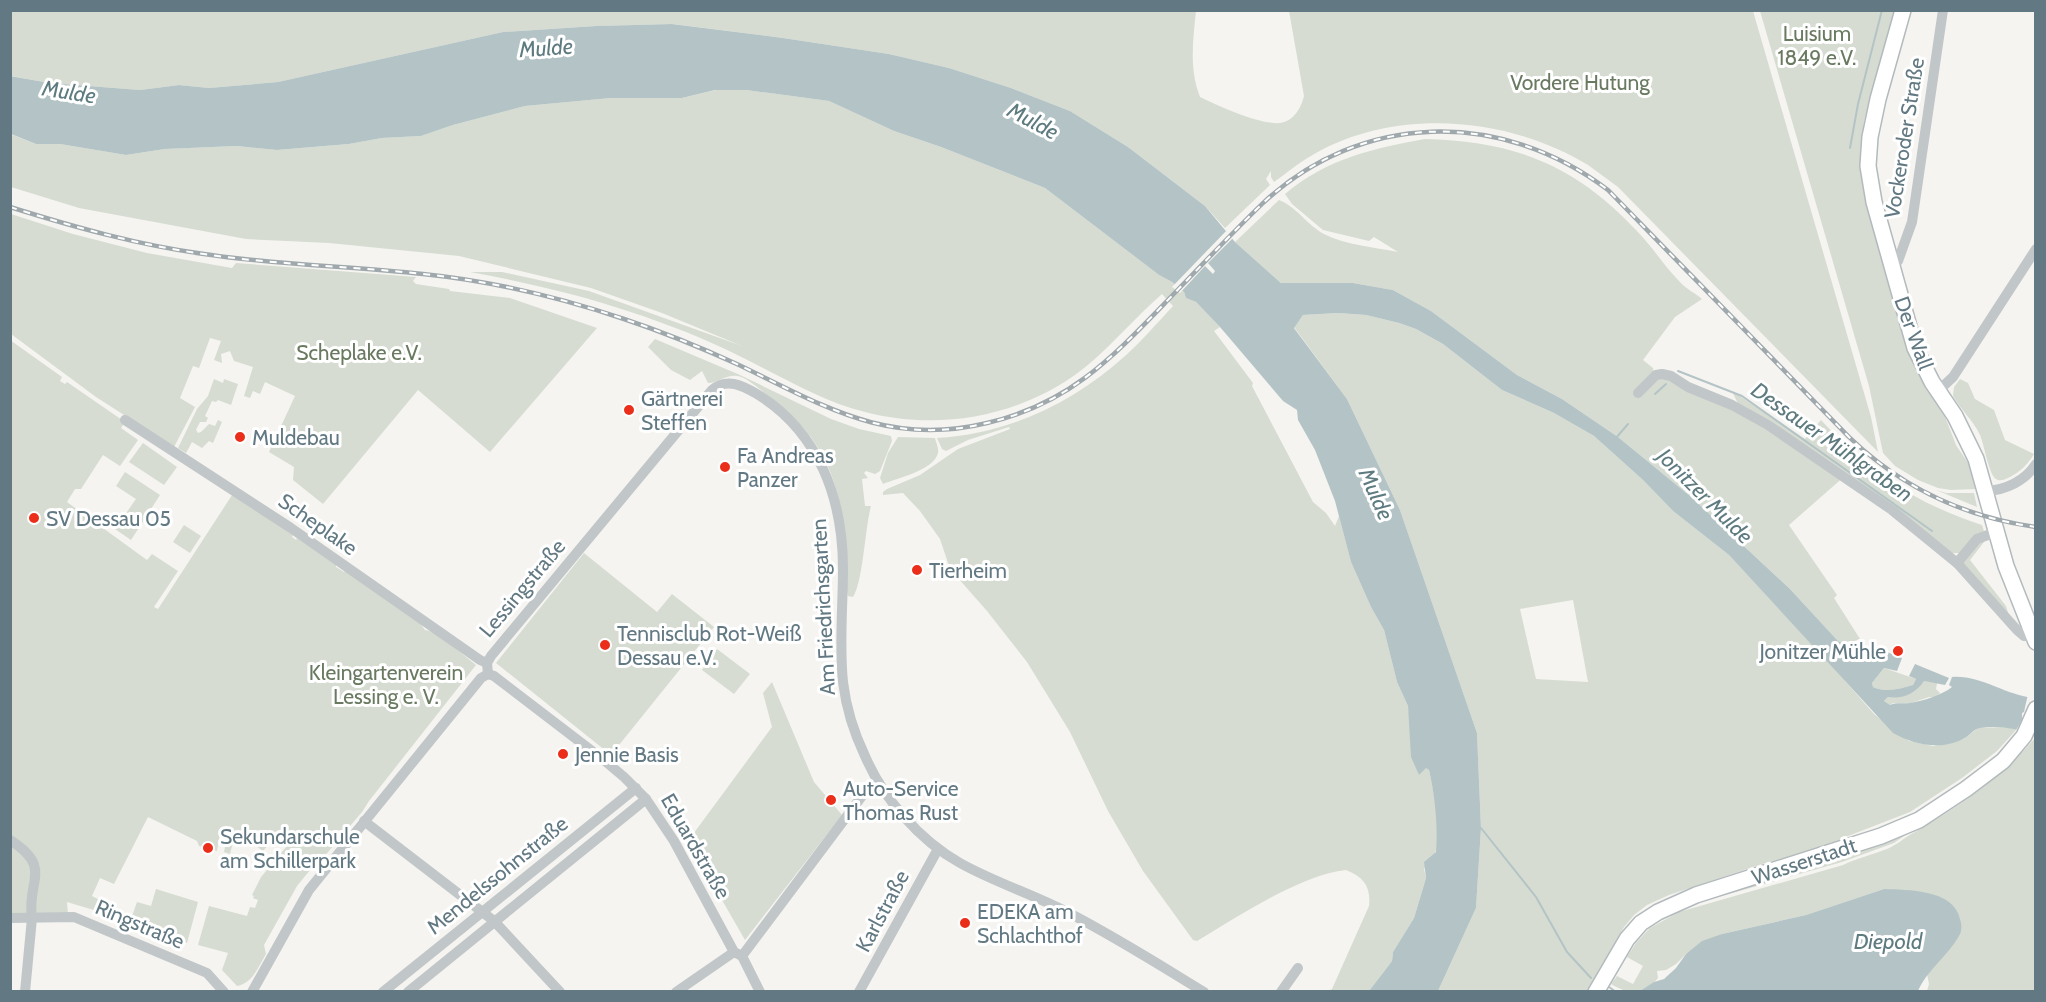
<svg xmlns="http://www.w3.org/2000/svg" width="2046" height="1002" font-family="Cabin,sans-serif">
<rect width="100%" height="100%" fill="#f5f4f0"/>
<g fill="#d6dcd1" fill-rule="evenodd">
<path d="M10 11H1196C1193 40 1189 69 1200 97 1218 106 1261 125 1280 123 1294 121 1301 108 1304 96L1289 11H1753L1871 417 1878 452 1618 187C1608 180 1598 172 1588 165 1509 117 1398 107 1316 153 1301 161 1288 172 1274 182L1271 177V171L1266 179 1270 185 1225 228 1205 206 1128 147 1070 111 1011 88 949 68 889 54 783 38 673 24 596 26 503 32 278 82 209 88 179 85 140 90 50 83 11 76Z"/>
<polygon points="1760,11 1894,11 1864,121 1861,157 1864,192 1908,350 1919,375 1944,414 1956,445 1972,469 1977,487 1976,489 1951,490 1938,488 1918,480 1895,466 1883,453 1869,386"/>
<path d="M716 90H746L829 101 894 131 941 147 1045 188 1159 275 1172 282 1184 292 1186 298 1196 302 1220 327 1214 331 1253 383 1252 386 1313 502 1326 513 1335 526 1339 516 1351 562 1371 607 1384 630 1397 682 1408 706 1419 775 1426 767 1429 770C1433 788 1443 837 1435 853 1432 859 1427 864 1424 869L1426 878 1414 918 1393 952 1392 961 1369 991H1328L1332 989 1369 906C1371 887 1364 877 1346 870 1302 874 1237 917 1197 941L1193 940 1143 871 1108 811 1070 732 1027 662 987 611 950 569 940 539 920 511 903 493 883 495V492L887 489 920 475 958 449 1010 429 1009 427 968 440 946 451 942 449 937 438C1008 434 1073 403 1125 356 1142 341 1157 323 1173 306L1162 294C1123 328 1096 367 1049 391 992 421 927 428 865 412 828 403 795 384 761 367 729 350 696 335 662 323 599 299 535 284 470 272H502L589 291 742 346 662 313 591 288 459 256 329 243 246 239 79 208 11 187 10 134 36 144H60L126 155 165 149 237 146 277 150 349 144 382 138 421 136 453 125 525 106 611 98H682Z"/>
<path d="M1425 139C1514 141 1575 165 1636 230 1652 246 1664 266 1680 282 1686 289 1695 293 1702 299L1675 317 1643 360 1653 368 1655 379 1671 378 1739 406 1732 391 1805 439 1821 420C1872 474 1911 501 1982 525L1984 531 1960 553H1951L1846 475 1789 525 1837 595 1834 598 1860 639 1846 644 1838 641 1790 589 1690 496 1618 437 1562 399 1517 375 1431 311 1393 290 1353 283H1281L1235 242 1279 200C1297 207 1307 225 1324 234 1345 245 1374 247 1398 252L1374 237 1369 241 1323 230 1292 204 1285 194C1326 159 1374 148 1425 139Z"/>
<polygon points="11,214 73,234 147,253 232,268 236,263 416,277 413,281 416,284 449,289 450,291 510,298 597,328 490,452 418,390 323,504 293,480 294,467 269,452 295,396 265,382 260,394 253,391 250,398 244,396 253,367 234,361 230,351 221,354 222,363 214,360 221,341 210,338 199,368 193,366 180,398 195,407 174,447 96,397 11,334"/>
<path d="M1338 313 1366 315 1399 323 1416 329 1443 344 1502 390 1554 413 1594 436 1643 480 1673 511 1729 555 1824 657 1874 714 1909 741 1933 746 1964 739 1978 728 2011 727 2017 729 1997 751 1962 778 1910 812 1843 838 1832 845 1762 864 1669 895 1647 905 1634 915 1624 927 1587 991H1438L1476 908 1481 828 1477 733 1400 510 1347 399 1294 327 1303 315ZM1573 600 1588 682 1536 679 1520 609Z"/>
<path d="M655 339 740 375 831 419 859 429 891 436 892 441 880 471 875 474 866 471 864 473 868 478 862 479 865 506H871C865 528 863 582 853 597L848 596 847 592C846 512 841 451 772 399 764 393 747 377 738 376 726 374 718 383 708 383L702 371 690 380 671 370 648 347Z"/>
<path d="M10 340 62 377 60 381 65 384 67 382 125 422 121 428 138 440 120 466 103 455 81 489H75L67 502 147 560 152 554 178 571 154 607 158 609 234 492 294 533 292 537 296 540 297 538 336 564V567L344 572 346 570 419 622 425 630 435 632 476 665 369 801 362 812 317 865 315 864 297 886 264 945 266 954C258 967 253 983 237 986L222 970 228 953 198 945 209 906 247 916 250 907 255 908 258 900 253 898 254 896 252 895 261 877 287 846 275 837 263 851 238 833 235 835 230 854 224 852 225 847H228L231 837 220 834 217 851 199 846 197 841 148 817 114 884 100 878 92 896 119 910 117 917 67 902 68 914H11Z"/>
<polygon points="214,379 223,383 224,379 238,384 231,405 218,400 216,402 212,401 205,416 208,418 206,422 200,422 196,430 198,433 201,432 209,424 215,426 218,420 222,422 213,443 209,441 202,448 192,442 186,453 178,448 197,409 208,396"/>
<path d="M1960 379 1968 383 1975 399 1994 410 2005 440 2034 454C2027 465 2021 471 2010 477 2006 479 2000 482 1996 479 1989 475 1984 444 1980 435 1973 420 1961 410 1953 396L1954 387Z"/>
<path d="M898 437 935 438C936 443 939 448 938 453 934 470 898 478 883 484L880 478 888 453Z"/>
<polygon points="143,443 177,467 164,485 129,462"/>
<polygon points="125,472 160,495 131,540 115,529 136,499 116,486"/>
<polygon points="1936,490 1946,493 1974,493 1977,507"/>
<polygon points="184,525 201,536 190,553 173,542"/>
<polygon points="1979,542 1984,542 1970,560 2006,606 2010,619 1964,566 1963,560"/>
<polygon points="584,553 657,612 672,594 714,627 611,755 496,663"/>
<polygon points="717,649 750,674 734,694 702,670"/>
<path d="M1884 668 1916 679 1913 685C1899 689 1886 693 1873 687L1872 683Z"/>
<polygon points="1924,681 1937,683 1936,689 1940,693 1936,697 1929,697 1911,703 1893,703 1890,705 1884,701 1888,697"/>
<polygon points="772,682 814,782 842,815 745,940 688,841 772,727 763,693"/>
<path d="M2035 738V991H1927L1929 984 1927 974 1947 952 1960 934 1884 889 1806 915 1722 934 1686 954 1676 964 1666 970 1657 971 1658 978C1644 995 1629 995 1611 984L1617 976 1633 984 1643 966 1627 957 1636 943 1650 928 1679 912 1843 865C1857 858 1872 855 1887 849 1897 845 1905 837 1915 832 1963 804 1998 780 2035 738Z"/>
<polygon points="1911,831 1894,843 1842,862 1665,912"/>
<polygon points="156,889 198,902 187,943 130,922 137,902 151,906"/>
</g>
<g fill="#b4c4c6">
<path d="M672 24 783 38 889 54 949 68 1011 88 1070 111 1128 147 1205 206 1235 242 1281 283H1353L1393 290 1431 311 1517 375 1562 399 1618 437 1690 496 1790 589 1838 641 1851 647 1887 652 1902 658 1897 671 1884 668 1872 683 1873 687C1886 693 1899 689 1913 685L1916 679 1909 676 1915 664 1949 678 1945 685 1924 681C1915 694 1903 699 1888 697L1884 701 1890 705C1897 702 1903 704 1910 703 1923 701 1942 695 1952 687L1949 685 1952 677C1982 675 2006 696 2035 698V734C2017 729 1999 725 1980 728 1974 729 1970 735 1965 738 1942 751 1914 745 1893 733L1729 555 1673 511 1643 480 1594 436 1554 413 1502 390 1443 344 1416 329 1399 323 1366 315 1338 313 1303 315 1294 328 1347 399 1400 510 1477 733 1481 828 1476 908 1438 991H1369L1392 961 1393 952 1414 918 1426 878 1424 862 1436 852C1438 824 1435 797 1429 770L1426 768 1419 775 1411 757 1408 706 1397 682 1384 630 1371 607 1351 562 1335 501 1315 450 1298 420 1297 410 1283 401 1220 327 1196 302 1186 298 1184 292 1172 282 1159 275 1045 188 941 147 894 131 829 101 746 90H715L682 98H611L525 106 453 125 421 136 382 138 349 144 277 150 237 146 165 149 126 155 60 144H36L11 134 10 76 50 83 140 90 179 85 209 88 278 82 503 32 596 26Z"/>
<path d="M1884 889C1907 890 1954 889 1960 919 1962 925 1962 931 1959 936 1947 957 1927 970 1918 991H1640L1654 982 1664 979 1676 968 1686 954 1702 941 1722 934 1806 915Z"/>
</g>
<g fill="#f5f4f0">
<polygon points="1229,228 1235,236 1208,263 1215,271 1213,274 1205,266 1180,293 1172,287"/>
<polygon points="2028,694 2036,695 2034,736 2015,732 2022,720 2022,713 2024,712"/>
</g>
<g fill="none" stroke-linecap="round" stroke-linejoin="round">
<g stroke="#b4c4c6" stroke-width="2">
<polyline points="1850,148 1858,104 1882,10"/>
<polyline points="1678,371 1742,396 1932,531"/>
<polyline points="1655,394 1666,384"/>
<polyline points="1616,438 1628,424"/>
<polyline points="1481,828 1536,897 1567,952 1591,978"/>
<polyline points="1609,987 1616,992"/>
</g>
<g stroke="#b3babd" stroke-width="18">
<g id="secondary">
<polyline points="1903,10 1878,99 1870,137 1868,166 1874,202 1915,348 1932,382 1955,416 1976,459 2006,566 2036,642"/>
<polyline points="1596,992 1627,939 1641,923 1658,912 1696,895 1881,836 1919,820 1966,789 2003,761 2024,736 2036,709"/>
</g>
</g>
<g stroke="#c1c6c8" stroke-width="10">
<polyline points="1891,265 1898,261 1912,222 1943,10"/>
<polyline points="1938,391 1953,377 2036,249"/>
<polyline points="1638,393 1656,375 1662,374 1671,376 1688,387 1732,405 1768,425 1892,510 1957,563 2017,630 2024,636 2034,635"/>
<polyline points="125,420 291,528 480,660 487,663"/>
<path d="M1986 491C2006 490 2025 481 2036 464"/>
<polyline points="1957,563 1977,539 1996,532"/>
<path d="M488 674 487 663 491 656 712 390C727 377 743 386 757 394 819 432 843 499 843 569 843 606 839 644 843 682 846 707 854 733 865 756 883 798 919 840 960 863 994 882 1032 894 1067 912 1114 936 1158 964 1204 992"/>
<polyline points="488,674 494,676 605,761 624,777 646,799 674,841 734,952 742,956 760,992"/>
<polyline points="364,821 494,921 560,992"/>
<path d="M10 840C54 868 26 881 32 918L25 992"/>
<polyline points="10,918 74,917 207,973 224,992"/>
<polyline points="742,956 862,796 879,783"/>
<polyline points="252,992 309,890 481,678 488,674"/>
<polyline points="383,992 636,788"/>
<polyline points="408,992 646,799"/>
<polyline points="676,992 734,952"/>
<polyline points="859,992 938,849"/>
<polyline points="1281,992 1298,968"/>
</g>
<use href="#secondary" stroke="#fff" stroke-width="15"/>
<g stroke="#9fa8ac" stroke-width="4.5">
<path id="rail" d="M10 207C74 227 138 245 204 254 277 265 350 266 423 274 491 281 559 297 624 319 663 332 702 348 739 365 824 406 888 447 987 423 1068 404 1110 360 1166 302 1198 269 1229 236 1262 204 1361 111 1501 109 1608 190L1849 437C1901 487 1964 517 2036 527"/>
</g>
<use href="#rail" stroke="#fff" stroke-width="2" stroke-dasharray="7" stroke-linecap="butt"/>
</g>
<g fill="#eb2e1a" stroke="#fff" stroke-width="2">
<circle cx="629" cy="410" r="6"/>
<circle cx="240" cy="437" r="6"/>
<circle cx="725" cy="467" r="6"/>
<circle cx="34" cy="518" r="6"/>
<circle cx="917" cy="570" r="6"/>
<circle cx="605" cy="645" r="6"/>
<circle cx="1898" cy="651" r="6"/>
<circle cx="563" cy="754" r="6"/>
<circle cx="831" cy="800" r="6"/>
<circle cx="208" cy="848" r="6"/>
<circle cx="965" cy="923" r="6"/>
</g>
<g text-anchor="middle" dominant-baseline="central" stroke-width="6" stroke-linejoin="round" paint-order="stroke">
<g font-size="21" fill="#697a61" stroke="#fff">
<text x="1817" y="33">Luisium<tspan x="1817" dy="24">1849 e.V.</tspan></text>
<text x="1580" y="82">Vordere Hutung</text>
<text x="359" y="352">Scheplake e.V.</text>
<text x="386" y="672">Kleingartenverein<tspan x="386" dy="24">Lessing e. V.</tspan></text>
</g>
<g font-size="21" fill="#627983" stroke="#fff">
<text transform="translate(1904 138) rotate(-81)">Vockeroder Straße</text>
<text transform="translate(1914 333) rotate(70)">Der Wall</text>
<text transform="translate(318 524) rotate(35)">Scheplake</text>
<text transform="translate(522 588) rotate(-50)">Lessingstraße</text>
<text transform="translate(823 607) rotate(-93)">Am Friedrichsgarten</text>
<text transform="translate(696 846) rotate(60)">Eduardstraße</text>
<text transform="translate(1804 861) rotate(-18)">Wasserstadt</text>
<text transform="translate(497 875) rotate(-39)">Mendelssohnstraße</text>
<text transform="translate(882 911) rotate(-62)">Karlstraße</text>
<text transform="translate(140 924) rotate(23)">Ringstraße</text>
</g>
<g font-size="21" fill="#627983" stroke="#fff" text-anchor="start">
<text x="641" y="398">Gärtnerei<tspan x="641" dy="24">Steffen</tspan></text>
<text x="252" y="437">Muldebau</text>
<text x="737" y="455">Fa Andreas<tspan x="737" dy="24">Panzer</tspan></text>
<text x="46" y="518">SV Dessau 05</text>
<text x="929" y="570">Tierheim</text>
<text x="617" y="633">Tennisclub Rot-Weiß<tspan x="617" dy="24">Dessau e.V.</tspan></text>
<text x="1886" y="651" text-anchor="end">Jonitzer Mühle</text>
<text x="575" y="754">Jennie Basis</text>
<text x="843" y="788">Auto-Service<tspan x="843" dy="24">Thomas Rust</tspan></text>
<text x="220" y="836">Sekundarschule<tspan x="220" dy="24">am Schillerpark</tspan></text>
<text x="977" y="911">EDEKA am<tspan x="977" dy="24">Schlachthof</tspan></text>
</g>
<g font-size="22" font-style="italic" fill="#5e7b80" stroke="#fff">
<text transform="translate(546 48) rotate(-4)">Mulde</text>
<text transform="translate(69 92) rotate(9)">Mulde</text>
<text transform="translate(1033 121) rotate(28)">Mulde</text>
<text transform="translate(1832 442) rotate(35)">Dessauer Mühlgraben</text>
<text transform="translate(1376 494) rotate(66)">Mulde</text>
<text transform="translate(1705 496) rotate(45)">Jonitzer Mulde</text>
<text x="1888" y="941">Diepold</text>
</g>
</g>
<rect width="2046" height="1002" fill="none" stroke="#627983" stroke-width="24"/>
</svg>
